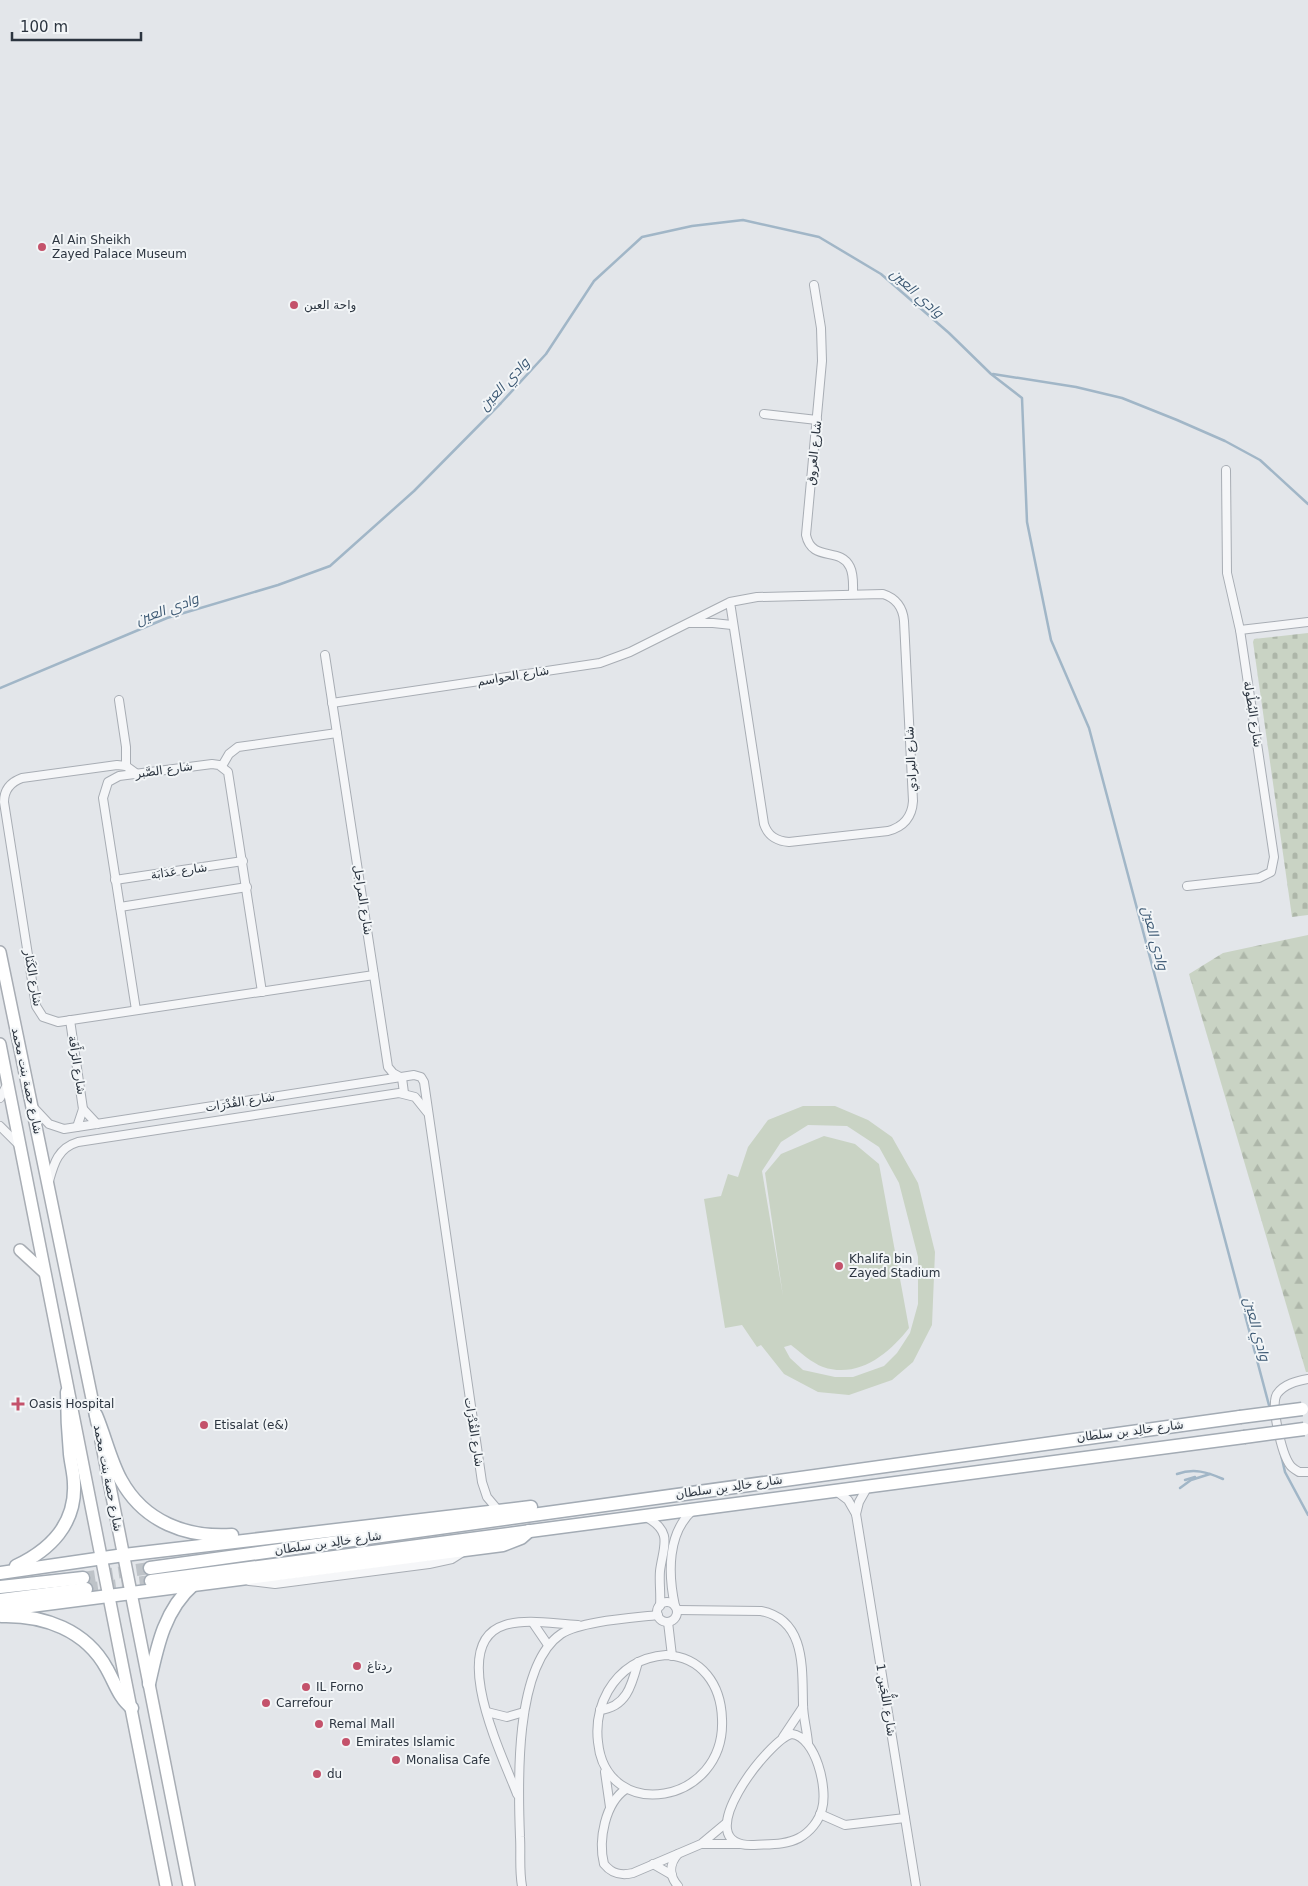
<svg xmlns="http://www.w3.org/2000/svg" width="1308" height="1886" font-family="'DejaVu Sans',Cairo,sans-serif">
<defs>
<pattern id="forest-firs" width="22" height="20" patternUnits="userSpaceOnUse" patternTransform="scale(1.25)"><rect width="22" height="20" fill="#c9d3c4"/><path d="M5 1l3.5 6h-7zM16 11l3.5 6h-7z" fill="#adb6a9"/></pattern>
<pattern id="cemetery-stones" width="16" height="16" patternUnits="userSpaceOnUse" patternTransform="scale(1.25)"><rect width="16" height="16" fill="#c9d3c4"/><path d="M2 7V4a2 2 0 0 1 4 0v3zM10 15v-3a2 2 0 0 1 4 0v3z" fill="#adb6a9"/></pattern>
</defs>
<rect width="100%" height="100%" fill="#e3e6ea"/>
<polygon fill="url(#forest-firs)" points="1308,935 1308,1372 1306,1372 1189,974 1223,953"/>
<polygon fill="url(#cemetery-stones)" points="1308,633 1308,915 1292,917 1253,642 1254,639"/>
<path fill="#c9d3c4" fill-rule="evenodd" d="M803 1106H835L868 1120 892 1137 918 1183 935 1252 932 1325 913 1362 892 1380 849 1395 818 1392 784 1374 761 1345 757 1347 742 1325 725 1328 704 1199 721 1196 728 1174 738 1177 748 1147 768 1120ZM808 1125 847 1126 879 1147 899 1183 918 1257V1304L910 1333 897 1353 884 1366 853 1377H835L803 1370 790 1358 784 1347 791 1345C800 1352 812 1363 823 1367 858 1379 889 1354 909 1328L879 1164 855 1144 824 1136 781 1154 765 1173 783 1296 762 1171 781 1142Z"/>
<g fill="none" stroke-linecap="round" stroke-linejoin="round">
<g stroke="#a1b6c7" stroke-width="2.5">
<polyline points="993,374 1076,387 1122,398 1177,420 1225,441 1260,460 1308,504"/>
<polyline points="0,688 167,618 278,585 330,566 414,491 501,403 546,354 594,281 642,237 692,226 743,220 819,237 881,274 949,333 991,374 1022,398 1027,522 1051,640 1089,728 1270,1409"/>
<polyline points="1280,1450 1285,1472 1308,1515"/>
<path d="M1177 1474C1194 1468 1207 1472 1223 1479"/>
<polyline points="1185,1480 1195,1477"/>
<polyline points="1180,1488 1191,1480 1210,1474"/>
</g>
<g stroke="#bec3c8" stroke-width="12" stroke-dasharray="12 6" stroke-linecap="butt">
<polyline points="83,1578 150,1568"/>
<polyline points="86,1589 151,1581"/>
</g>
<g stroke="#a8adb4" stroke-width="10">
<g id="minor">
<path d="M814 285 821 328 822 361 806 535C812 563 840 546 850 567 854 575 853 585 853 594"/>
<polyline points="764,414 817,420"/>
<polyline points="690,623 713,623 732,625"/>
<polyline points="1240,630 1308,622"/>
<polyline points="325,655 388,1067 393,1073 402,1078 404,1093"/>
<polyline points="119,700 126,747 126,766"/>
<path d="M332 703 600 663 630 652 730 602 757 597 883 594C896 598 903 608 904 621L913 801C912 817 903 827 888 831L789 842C776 841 768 836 764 824L730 602"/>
<polyline points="222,766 229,754 238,747 337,733"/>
<path d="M137 774 126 766 117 765 22 778C11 782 4 789 4 802L36 1006 43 1017 58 1022 374 975"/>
<polyline points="115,880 243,861"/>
<polyline points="1187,886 1259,878 1271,872 1274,857 1240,630 1227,573 1226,470"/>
<polyline points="120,907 247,887"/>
<polyline points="136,1010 103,798 108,782 119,776 212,764 219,765 228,772 262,992"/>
<polyline points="70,1020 83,1109 77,1127"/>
<polyline points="0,1098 7,1085"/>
<polyline points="34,1108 49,1124 64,1129 414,1075 421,1077 424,1082 482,1482 487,1497 498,1510"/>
<polyline points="83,1109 97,1124"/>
<polyline points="0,1126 18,1144"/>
<path d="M49 1181C54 1163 58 1148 78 1142L399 1093 415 1097 427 1112"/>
<path d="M1308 1379C1297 1381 1284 1384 1277 1394 1270 1405 1282 1454 1290 1465 1292 1468 1296 1470 1299 1472H1308"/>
<polyline points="836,1491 848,1500 856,1514 916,1886"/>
<polyline points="856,1514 859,1502 868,1486"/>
<path d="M646 1517C674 1532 663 1547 660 1571 659 1582 661 1594 660 1606"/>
<polyline points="249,1581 275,1584 429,1564 452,1559 463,1552"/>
<circle cx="667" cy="1612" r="10"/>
<path d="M675 1606C668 1574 667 1533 693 1510"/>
<path d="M677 1610 761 1611C806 1620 802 1668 803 1704 803 1717 807 1730 808 1743"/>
<polyline points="668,1622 672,1656"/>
<polyline points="533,1623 548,1645"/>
<path d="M666 1655C702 1657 721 1685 722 1719 726 1805 606 1824 598 1742 596 1725 599 1707 608 1691 621 1669 640 1657 666 1655Z"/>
<path d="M600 1710C627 1707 632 1684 638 1662"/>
<polyline points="487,1712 507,1717 524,1712"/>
<path d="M792 1734C816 1737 828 1789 822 1809 819 1821 810 1832 799 1838 786 1845 769 1844 754 1845 683 1848 771 1737 792 1734Z"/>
<polyline points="783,1737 803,1707"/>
<polyline points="605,1772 610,1807"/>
<path d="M626 1789C605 1803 598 1840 604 1864 612 1874 621 1876 633 1873L701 1844 725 1824"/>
<path d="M517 1794C503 1757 446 1643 505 1625 527 1618 555 1624 578 1625"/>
<polyline points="820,1814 845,1825 905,1818"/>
<polyline points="703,1844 739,1844"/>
<polyline points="653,1864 672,1875"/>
<path d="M522 1886C519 1870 521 1853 520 1837 518 1785 514 1666 561 1634 581 1621 633 1618 658 1615"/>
<path d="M678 1886C669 1876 669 1864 678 1854"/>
</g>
</g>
<g stroke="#a8adb4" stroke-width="14">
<g id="secondary">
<polyline points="0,952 97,1423"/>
<polyline points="0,1044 166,1886"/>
<polyline points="20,1250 44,1272"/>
<polyline points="101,1441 189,1886"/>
</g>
</g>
<g stroke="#a3abb4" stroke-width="15">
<g id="primary">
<path d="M96 1415C105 1436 110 1460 121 1480 144 1522 187 1538 232 1535"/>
<path d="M16 1566C50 1550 76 1524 74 1484 74 1474 71 1464 70 1454 68 1433 67 1413 67 1392"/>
<polyline points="150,1568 1240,1417"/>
<polyline points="0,1573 124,1555 531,1507"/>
<polyline points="151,1581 1244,1437"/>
<polyline points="0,1587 83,1578"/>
<polyline points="0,1600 86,1589"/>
<polyline points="0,1610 503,1545 521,1538 529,1531"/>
<path d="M2 1616C44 1615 86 1630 107 1669 115 1683 119 1698 132 1708"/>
<path d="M149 1684C157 1647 164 1610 194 1584"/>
</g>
</g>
<use href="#minor" stroke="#f5f6f8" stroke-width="8"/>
<use href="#secondary" stroke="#fff" stroke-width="11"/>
<use href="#primary" stroke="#fff" stroke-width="12"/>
<g stroke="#a3abb4" stroke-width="15" stroke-linecap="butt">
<g id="primary-bridge">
<polyline points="1240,1417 1302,1409"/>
<polyline points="1244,1437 1304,1429"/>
</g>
</g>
<use href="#primary-bridge" stroke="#fff" stroke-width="12"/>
</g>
<g fill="#c4526b" stroke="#f2f5f7" stroke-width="2">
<circle cx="42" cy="247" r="5"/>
<circle cx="294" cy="305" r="5"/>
<circle cx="839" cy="1266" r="5"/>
<path d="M15.5 1396.5h5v5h5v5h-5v5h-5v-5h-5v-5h5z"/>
<circle cx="204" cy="1425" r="5"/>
<circle cx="357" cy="1666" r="5"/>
<circle cx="306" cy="1687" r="5"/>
<circle cx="266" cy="1703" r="5"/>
<circle cx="319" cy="1724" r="5"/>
<circle cx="346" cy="1742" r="5"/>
<circle cx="396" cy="1760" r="5"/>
<circle cx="317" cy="1774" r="5"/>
</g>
<g text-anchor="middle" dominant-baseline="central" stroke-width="4" stroke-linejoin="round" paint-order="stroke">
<g font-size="12" fill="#2c3540" stroke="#f2f5f7" text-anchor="start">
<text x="52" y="240">Al Ain Sheikh<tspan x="52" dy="14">Zayed Palace Museum</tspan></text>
<text x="304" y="305">واحة العين</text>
<text x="849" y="1259">Khalifa bin<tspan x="849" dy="14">Zayed Stadium</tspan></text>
<text x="29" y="1404">Oasis Hospital</text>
<text x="214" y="1425">Etisalat (e&amp;)</text>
<text x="367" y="1666">ردتاغ</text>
<text x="316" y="1687">IL Forno</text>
<text x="276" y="1703">Carrefour</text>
<text x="329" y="1724">Remal Mall</text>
<text x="356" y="1742">Emirates Islamic</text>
<text x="406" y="1760">Monalisa Cafe</text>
<text x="327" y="1774">du</text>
</g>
<g font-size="12" fill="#2c3540" stroke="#f2f5f7">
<text transform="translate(814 453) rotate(-84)">شارع العروق</text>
<text transform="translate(513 676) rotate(-9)">شارع الحواسم</text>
<text transform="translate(1253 714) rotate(81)">شارع البُطُولة</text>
<text transform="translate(911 759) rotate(-93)">شارع البرادي</text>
<text transform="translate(164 770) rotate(-8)">شارع الصَّبر</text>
<text transform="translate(179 871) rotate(-8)">شارع عَدَابَة</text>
<text transform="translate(363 900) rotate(81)">شارع المراجل</text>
<text transform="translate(33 978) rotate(80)">شارع الكَنَار</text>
<text transform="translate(77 1065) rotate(81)">شارع الرَأَفَة</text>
<text transform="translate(27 1081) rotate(78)">شارع حصة بنت محمد</text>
<text transform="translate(240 1102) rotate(-9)">شارع القُدْرَات</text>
<text transform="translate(1130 1431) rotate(-7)">شارع خالِد بن سلطان</text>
<text transform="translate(474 1432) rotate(81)">شارع القُدْرَات</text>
<text transform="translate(108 1478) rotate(79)">شارع حصة بنت محمد</text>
<text transform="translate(729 1487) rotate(-8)">شارع خالِد بن سلطان</text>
<text transform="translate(328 1543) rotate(-8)">شارع خالِد بن سلطان</text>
<text transform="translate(886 1700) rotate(81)">شارع اللُّجَين 1</text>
</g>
<g font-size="14" font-style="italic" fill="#395671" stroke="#f2f5f7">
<text transform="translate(917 293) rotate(42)">وادي العين</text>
<text transform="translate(504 384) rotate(-47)">وادي العين</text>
<text transform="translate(167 609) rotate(-20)">وادي العين</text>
<text transform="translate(1155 938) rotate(75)">وادي العين</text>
<text transform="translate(1257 1329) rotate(75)">وادي العين</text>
</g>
</g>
<path d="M12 32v8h129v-8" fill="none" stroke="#2c3540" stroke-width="2.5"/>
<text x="20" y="32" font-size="15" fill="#2c3540" stroke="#f2f5f7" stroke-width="4" paint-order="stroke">100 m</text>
</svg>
